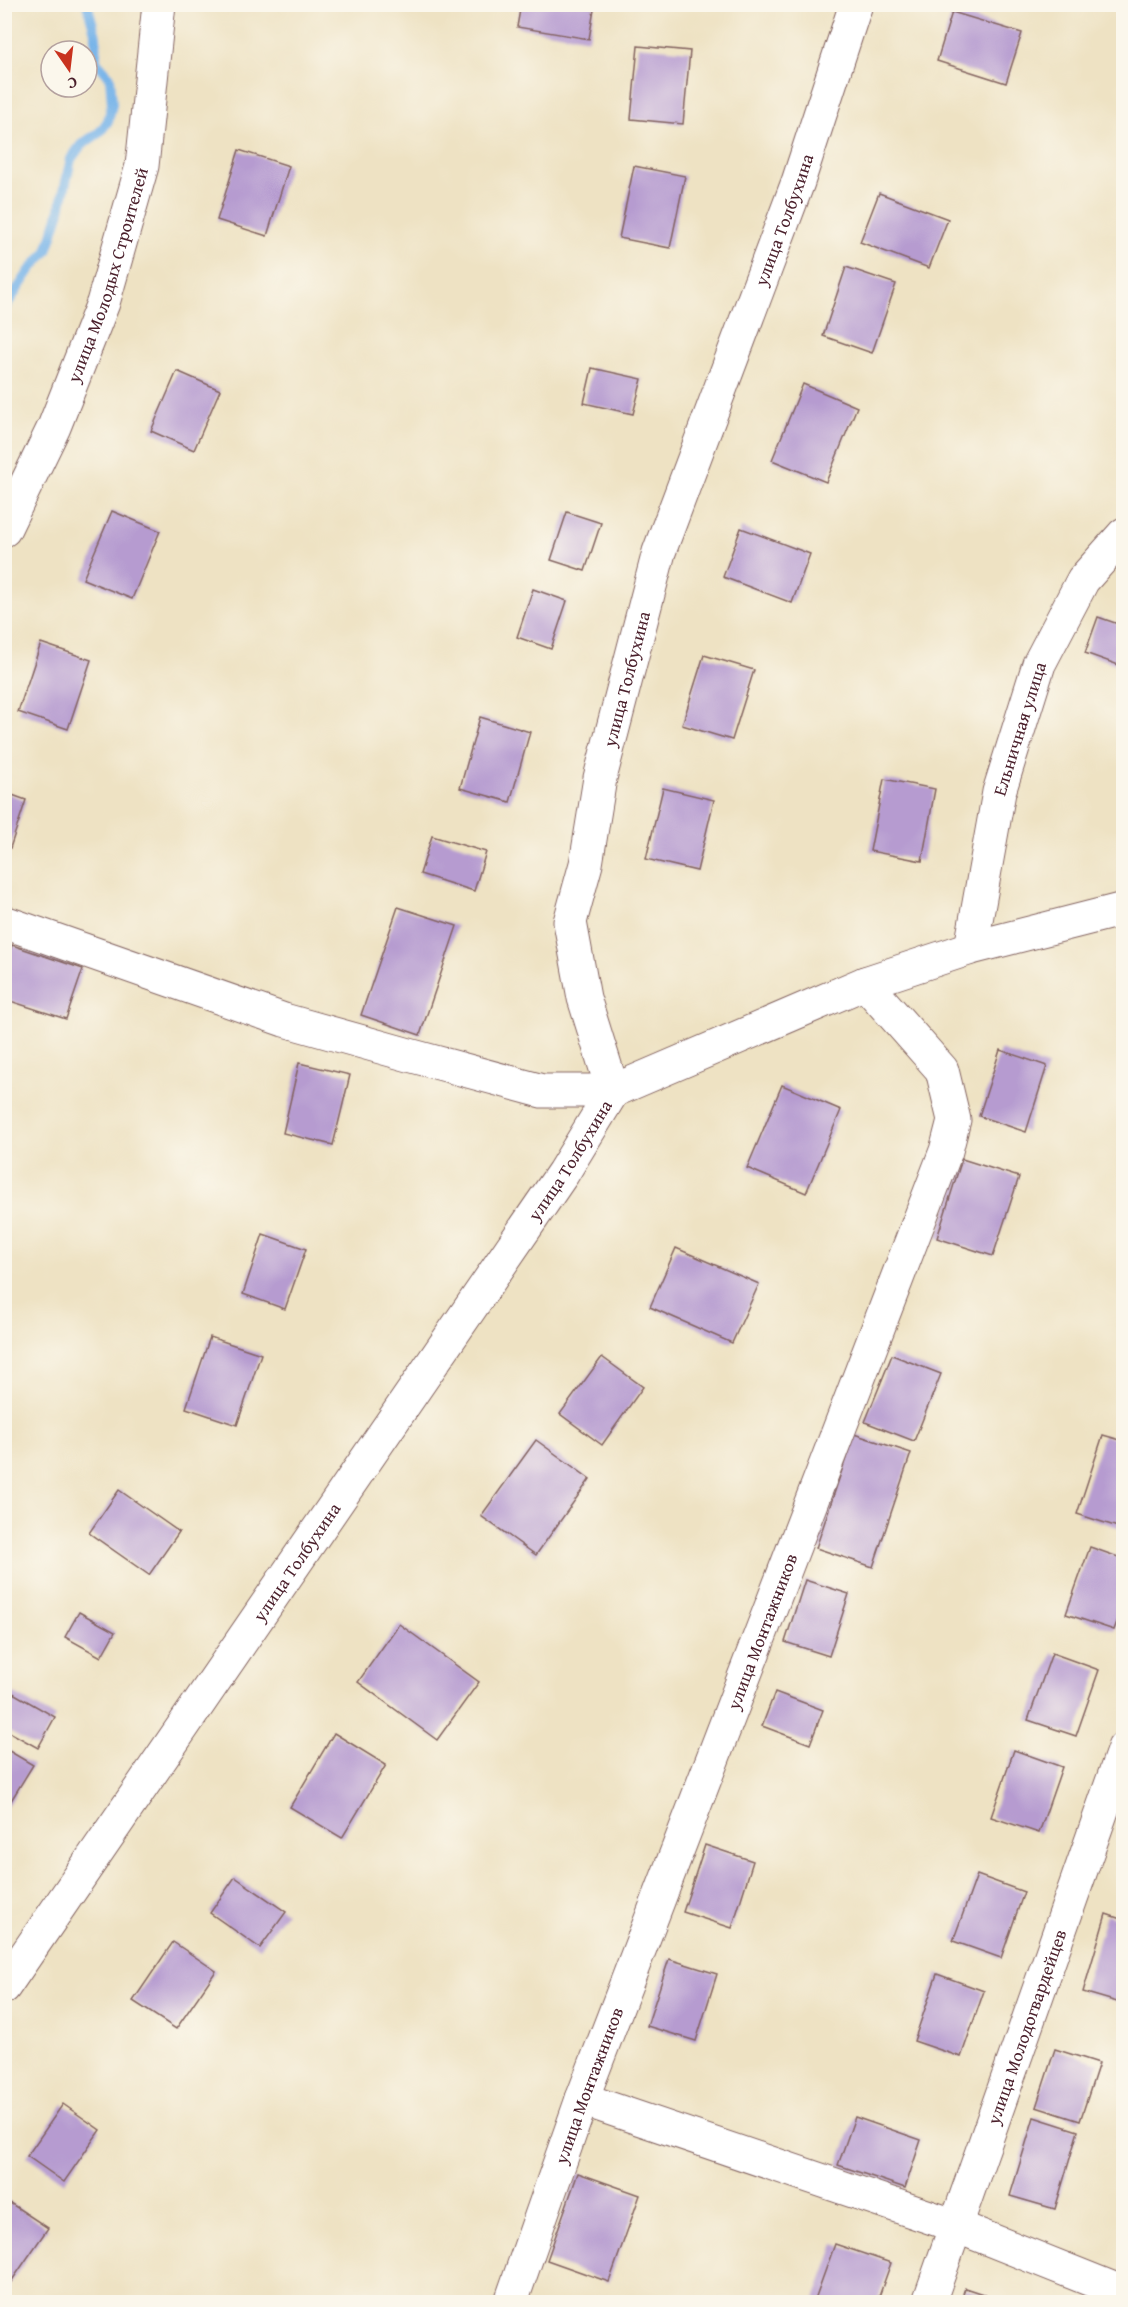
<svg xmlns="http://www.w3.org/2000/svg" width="1128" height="2307" font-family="'Gentium Book Plus',serif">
<rect width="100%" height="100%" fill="#fbf7ec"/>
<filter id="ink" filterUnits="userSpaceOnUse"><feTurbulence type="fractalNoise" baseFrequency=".0167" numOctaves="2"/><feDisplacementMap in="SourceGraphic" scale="12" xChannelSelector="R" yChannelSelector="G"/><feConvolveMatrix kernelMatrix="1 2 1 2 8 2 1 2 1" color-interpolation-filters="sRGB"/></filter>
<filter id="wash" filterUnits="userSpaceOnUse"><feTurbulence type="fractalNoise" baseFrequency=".008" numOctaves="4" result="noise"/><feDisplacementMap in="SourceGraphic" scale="24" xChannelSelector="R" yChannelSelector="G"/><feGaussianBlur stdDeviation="1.35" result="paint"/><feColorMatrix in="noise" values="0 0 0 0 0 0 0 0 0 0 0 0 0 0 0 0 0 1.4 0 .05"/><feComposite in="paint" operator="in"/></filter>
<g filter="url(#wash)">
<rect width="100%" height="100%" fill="#eee2c3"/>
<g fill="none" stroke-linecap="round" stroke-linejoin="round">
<polyline stroke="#77b4e9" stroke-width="10" points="4,309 31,269 47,251 59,214 71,159 81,145 100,132 108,121 112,104 110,77 96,61 96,36 87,4"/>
</g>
<g id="blocks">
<g fill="#b69bd0">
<polygon points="521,4 595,4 589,39 517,27"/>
<polygon points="952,12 1022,33 1006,83 937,61"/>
<polygon points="638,46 690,51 683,124 631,119"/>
<polygon points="239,150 289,166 267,236 217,220"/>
<polygon points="634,166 685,176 670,248 619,238"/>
<polygon points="879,193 948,219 929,268 860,242"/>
<polygon points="846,267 896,284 872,353 823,336"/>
<polygon points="592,368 642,379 633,414 584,403"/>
<polygon points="177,371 220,390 194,450 151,431"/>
<polygon points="803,384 857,407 826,482 772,460"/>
<polygon points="112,511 160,531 132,599 83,579"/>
<polygon points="567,512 601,523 585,571 551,560"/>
<polygon points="741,528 810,554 792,603 723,577"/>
<polygon points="533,589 567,601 551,649 517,637"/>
<polygon points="1098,617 1124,626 1124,667 1085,653"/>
<polygon points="41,643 91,660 68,729 18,712"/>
<polygon points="704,655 754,670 732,740 682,725"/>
<polygon points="480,717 530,732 510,802 460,788"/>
<polygon points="884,779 935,789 922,861 870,851"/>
<polygon points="663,788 714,800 697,871 646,859"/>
<polygon points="4,792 26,800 5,863 4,863"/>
<polygon points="432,836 486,852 474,891 420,874"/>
<polygon points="398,907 457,926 420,1035 361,1015"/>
<polygon points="12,945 83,969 66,1019 4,999 4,967"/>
<polygon points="1000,1050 1047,1066 1026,1132 979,1116"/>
<polygon points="299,1063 350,1075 333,1145 283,1133"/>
<polygon points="782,1085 841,1110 806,1193 747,1168"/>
<polygon points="962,1159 1019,1177 993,1256 937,1238"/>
<polygon points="263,1234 306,1249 285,1309 243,1294"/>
<polygon points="676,1248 759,1284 732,1343 650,1307"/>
<polygon points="210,1337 261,1354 237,1425 186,1408"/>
<polygon points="892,1355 941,1374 914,1441 865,1422"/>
<polygon points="602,1357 643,1387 602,1445 560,1414"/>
<polygon points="854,1434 911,1453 873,1567 816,1548"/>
<polygon points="1103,1435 1124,1441 1124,1529 1077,1514"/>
<polygon points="536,1440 590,1479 536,1555 481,1516"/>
<polygon points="119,1490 179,1532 149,1575 89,1533"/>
<polygon points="1090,1547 1124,1559 1124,1603 1114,1630 1066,1614"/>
<polygon points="805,1580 849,1594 829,1656 785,1642"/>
<polygon points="79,1612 115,1632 101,1657 65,1637"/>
<polygon points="399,1624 479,1682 437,1740 358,1682"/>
<polygon points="1052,1653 1099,1670 1076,1736 1028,1720"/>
<polygon points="775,1692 823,1710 810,1744 762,1726"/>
<polygon points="13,1693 55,1717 38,1748 4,1729 4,1707"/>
<polygon points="334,1733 386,1765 342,1838 290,1807"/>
<polygon points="4,1748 33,1765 4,1812"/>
<polygon points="1014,1750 1062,1767 1039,1833 991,1817"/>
<polygon points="705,1845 753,1861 732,1928 683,1912"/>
<polygon points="977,1875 1024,1892 1001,1958 953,1941"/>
<polygon points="235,1877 286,1912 260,1948 210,1913"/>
<polygon points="1106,1914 1124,1920 1124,2004 1083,1992"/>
<polygon points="173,1942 216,1971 176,2029 133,2001"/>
<polygon points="669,1959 717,1974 696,2041 647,2026"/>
<polygon points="937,1974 984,1991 961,2057 914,2041"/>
<polygon points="1055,2049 1099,2063 1080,2121 1036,2107"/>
<polygon points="63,2104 100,2130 64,2182 27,2156"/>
<polygon points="855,2117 921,2140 905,2188 838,2165"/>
<polygon points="1034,2117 1078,2131 1055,2209 1010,2196"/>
<polygon points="578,2173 640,2195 609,2282 547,2260"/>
<polygon points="4,2199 48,2228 4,2292"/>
<polygon points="835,2244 891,2263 877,2302 814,2302"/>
<polygon points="965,2288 1007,2302 960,2302"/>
</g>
</g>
</g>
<g filter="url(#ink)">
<use href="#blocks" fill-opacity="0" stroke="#836360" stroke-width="1.5"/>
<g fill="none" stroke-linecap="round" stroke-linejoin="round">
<g stroke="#836360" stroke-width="35">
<g id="minor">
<path id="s1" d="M4 530 54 427 103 303 142 166 159 4"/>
<polyline points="4,922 284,1020 409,1055 542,1091 613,1091 865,983 971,948 1124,909"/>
<path id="s2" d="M971 948 999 792 1039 664 1083 580 1124 534"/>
<path id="s3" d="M4 1987 563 1173 613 1091 584 998 570 922 586 864 600 778 659 552 798 182 856 4"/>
<polyline points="582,2099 956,2226 1124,2293"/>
<path id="s4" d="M511 2302 582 2099 946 1151 954 1120 942 1070 865 983"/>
<path id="s5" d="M929 2302 1124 1748"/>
</g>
</g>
<use href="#minor" stroke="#fff" stroke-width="33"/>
</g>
</g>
<g text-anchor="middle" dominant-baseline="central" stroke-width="5" stroke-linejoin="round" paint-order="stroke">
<g font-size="18" fill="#4a1f2b" stroke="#fbf7ec">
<text stroke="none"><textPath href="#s3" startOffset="1994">улица Толбухина</textPath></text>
<text stroke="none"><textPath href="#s1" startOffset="276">улица Молодых Строителей</textPath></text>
<text stroke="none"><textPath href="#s3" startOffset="1508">улица Толбухина</textPath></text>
<text stroke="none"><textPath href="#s2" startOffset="225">Ельничная улица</textPath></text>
<text stroke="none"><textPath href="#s3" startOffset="1002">улица Толбухина</textPath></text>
<text stroke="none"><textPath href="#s3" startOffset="516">улица Толбухина</textPath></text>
<text stroke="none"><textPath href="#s4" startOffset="716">улица Монтажников</textPath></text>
<text stroke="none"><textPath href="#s5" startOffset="292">улица Молодогвардейцев</textPath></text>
<text stroke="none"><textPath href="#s4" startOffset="230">улица Монтажников</textPath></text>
</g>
</g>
<rect width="1128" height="2307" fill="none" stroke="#fbf7ec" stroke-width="24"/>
<g transform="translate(69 69) rotate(166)"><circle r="28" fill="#fbf7ec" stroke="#b4a19f" stroke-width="1.5"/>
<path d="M0-4.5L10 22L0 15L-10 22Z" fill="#c8321e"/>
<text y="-9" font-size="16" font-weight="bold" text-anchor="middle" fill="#4a1f2b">С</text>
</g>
</svg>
